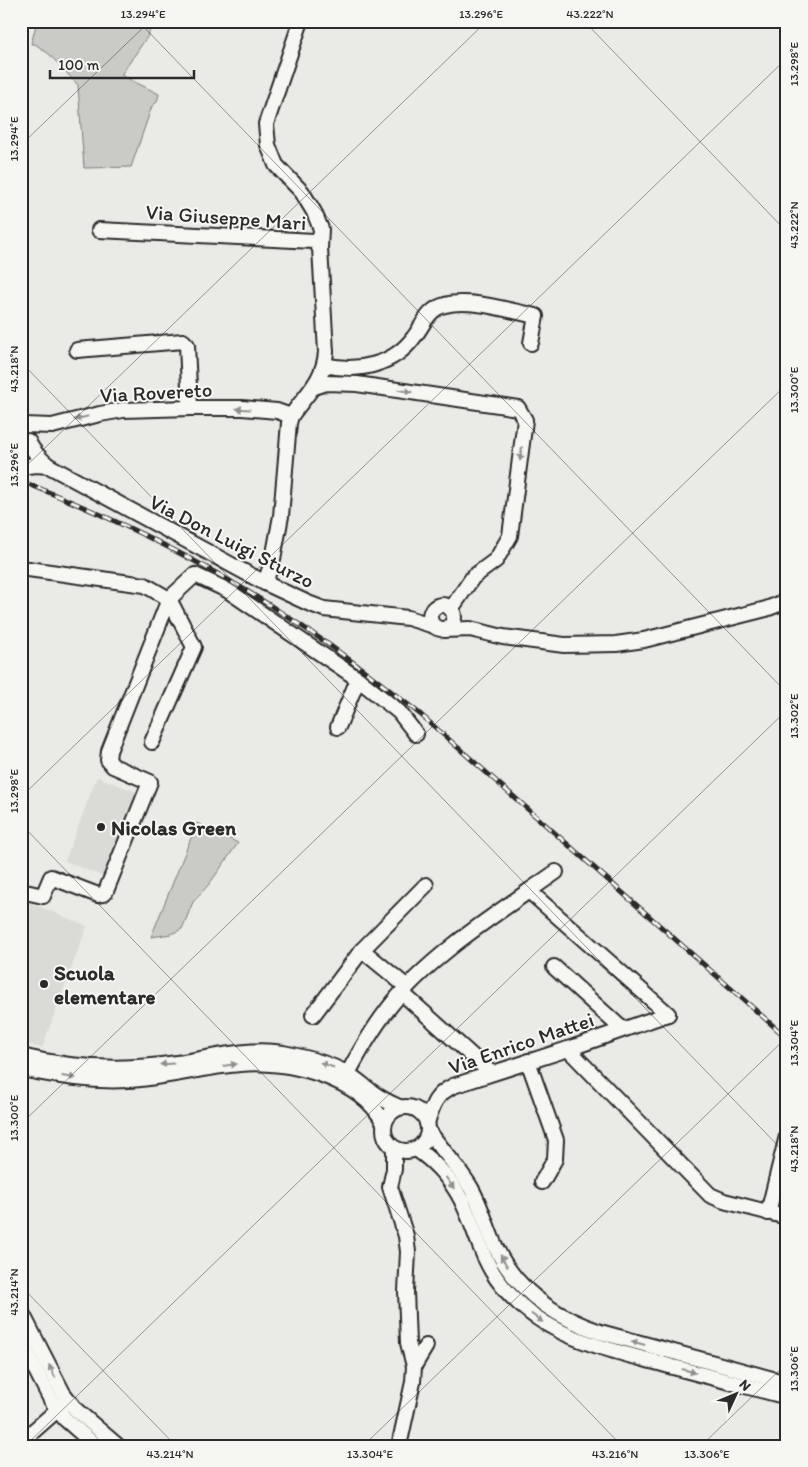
<svg xmlns="http://www.w3.org/2000/svg" width="808" height="1467" font-family="Itim,sans-serif">
<rect width="100%" height="100%" fill="#eaeae6"/>
<filter id="ink" filterUnits="userSpaceOnUse"><feTurbulence type="fractalNoise" baseFrequency=".02" numOctaves="2"/><feDisplacementMap in="SourceGraphic" scale="10" xChannelSelector="R" yChannelSelector="G"/><feConvolveMatrix kernelMatrix="1 2 1 2 8 2 1 2 1" color-interpolation-filters="sRGB"/></filter>
<g filter="url(#ink)">
<g fill="#dadad6">
<polygon points="97,777 137,792 105,877 65,861"/>
<polygon points="21,901 31,903 87,926 42,1048 21,1042"/>
</g>
<g fill="#cacac7" stroke="#7a7a79">
<polygon points="37,21 154,21 147,37 121,75 159,94 157,102 152,106 131,167 84,168 78,85 49,54 35,44 31,44"/>
<polygon points="197,823 238,843 210,883 193,902 182,929 171,934 151,937"/>
</g>
<g fill="none" stroke-linecap="round" stroke-linejoin="round">
<g stroke="#2b2b2b" stroke-width="18">
<g id="minor">
<polyline points="301,21 266,124 268,145 276,165 302,192 314,212 321,229 320,248"/>
<path d="M99 230 314 241 320 248 326 352C324 380 306 394 291 416L289 423 281 516 273 559 265 583"/>
<polyline points="77,350 183,341 187,345 190,408"/>
<path d="M325 365C357 373 394 365 414 337 424 324 428 309 445 305 469 298 511 311 536 316L531 343"/>
<polyline points="314,387 326,383 357,384 518,408 525,420 510,536 496,560 473,577 451,609"/>
<polyline points="24,425 52,426 100,414 123,410 190,408 242,408 277,411 291,416"/>
<path d="M28 441C33 452 40 459 49 466L265 583 308 603 324 609 408 618 431 625"/>
<polyline points="21,467 35,465 49,466"/>
<polyline points="21,568 145,585 169,599"/>
<circle cx="442" cy="617" r="12"/>
<polyline points="444,630 470,629 503,637 564,645 616,644 644,640 766,609 787,601"/>
<polyline points="338,727 358,679"/>
<polyline points="152,742 194,647 169,599"/>
<polyline points="21,891 43,896 51,877 98,895 103,894 106,891 150,782 113,766 108,760 109,751 169,599 195,575 227,590 358,679 399,712 416,734"/>
<polyline points="529,891 668,1014"/>
<polyline points="362,950 407,987"/>
<polyline points="554,967 622,1029"/>
<polyline points="402,993 490,1072"/>
<polyline points="313,1015 362,950 426,885"/>
<polyline points="568,1049 710,1195 724,1201 787,1217"/>
<path d="M21 1056C73 1069 124 1071 177 1063 212 1058 247 1047 283 1053 304 1057 329 1063 348 1074 356 1079 364 1086 372 1092 380 1098 390 1103 399 1107"/>
<polyline points="528,1061 556,1140 555,1159 542,1182"/>
<path d="M21 1069C56 1076 91 1082 127 1080 165 1078 202 1067 240 1064 288 1059 361 1078 384 1123"/>
<path d="M344 1081C357 1056 371 1031 388 1009 428 956 501 911 556 872"/>
<circle cx="406" cy="1129" r="22"/>
<path d="M427 1123C433 1104 435 1095 453 1086L568 1049 668 1014"/>
<path d="M428 1130C442 1150 459 1168 471 1188 482 1207 487 1229 496 1248 517 1292 556 1317 600 1332L787 1383"/>
<polyline points="394,1148 394,1169 390,1187 406,1236 408,1252 406,1291 408,1343 414,1366 413,1382 399,1446"/>
<path d="M416 1149C438 1164 456 1186 466 1210 476 1233 482 1258 497 1279 539 1337 601 1347 666 1365 706 1376 746 1386 787 1397"/>
<polyline points="768,1213 787,1136"/>
<polyline points="21,1311 63,1393 76,1410 118,1446"/>
<polyline points="21,1341 51,1400 65,1419 96,1446"/>
<polyline points="414,1366 426,1346"/>
<polyline points="32,1446 29,1439 30,1434 64,1404"/>
</g>
</g>
<use href="#minor" stroke="#f6f6f2" stroke-width="14"/>
<g stroke="#2b2b2b" stroke-width="5">
<path id="rail" d="M21 481C115 518 207 563 291 619 336 648 378 681 420 714L787 1038"/>
</g>
<use href="#rail" stroke="#f6f6f2" stroke-width="3" stroke-dasharray="9" stroke-linecap="butt"/>
</g>
<defs><path id="oneway-solid" d="M-6-.8H1V-3.2L6.5 0L1 3.2V.8H-6Z" transform="scale(1.25)"/></defs>
<g fill="#90908e">
<use href="#oneway-solid" transform="translate(405 391) rotate(9)"/>
<use href="#oneway-solid" transform="translate(243 409) rotate(-177)"/>
<use href="#oneway-solid" transform="translate(81 418) rotate(166)"/>
<use href="#oneway-solid" transform="translate(521 454) rotate(98)"/>
<use href="#oneway-solid" transform="translate(167 1064) rotate(174)"/>
<use href="#oneway-solid" transform="translate(230 1065) rotate(-8)"/>
<use href="#oneway-solid" transform="translate(327 1065) rotate(-161)"/>
<use href="#oneway-solid" transform="translate(69 1077) rotate(7)"/>
<use href="#oneway-solid" transform="translate(450 1183) rotate(54)"/>
<use href="#oneway-solid" transform="translate(504 1261) rotate(-121)"/>
<use href="#oneway-solid" transform="translate(537 1318) rotate(36)"/>
<use href="#oneway-solid" transform="translate(638 1343) rotate(-165)"/>
<use href="#oneway-solid" transform="translate(52 1371) rotate(-117)"/>
<use href="#oneway-solid" transform="translate(689 1371) rotate(15)"/>
</g>
</g>
<path fill="none" stroke="#2b2b2b" stroke-width="1" stroke-opacity="0.45" d="M138 21 787 693M584 21 787 232M21 145 150 21M21 362 787 1155M21 471 487 21M21 797 787 58M21 824 622 1446M21 1124 787 384M21 1286 176 1446M25 1446 787 710M363 1446 787 1037M701 1446 787 1363"/>
<g fill="#2b2b2b" stroke="#f6f6f2" stroke-width="2">
<circle cx="101" cy="827" r="5"/>
<circle cx="44" cy="984" r="5"/>
</g>
<g text-anchor="middle" dominant-baseline="central" stroke-width="4" stroke-linejoin="round" paint-order="stroke">
<g font-size="21" fill="#2b2b2b" stroke="#f6f6f2">
<text transform="translate(226 217) rotate(4)">Via Giuseppe Mari</text>
<text transform="translate(156 392) rotate(-3)">Via Rovereto</text>
<text transform="translate(232 541) rotate(27)">Via Don Luigi Sturzo</text>
<text transform="translate(521 1043) rotate(-19)">Via Enrico Mattei</text>
</g>
<g font-size="21" font-weight="bold" fill="#2b2b2b" stroke="#f6f6f2" text-anchor="start">
<text x="111" y="827">Nicolas Green</text>
<text x="54" y="972">Scuola<tspan x="54" dy="24">elementare</tspan></text>
</g>
</g>
<rect width="808" height="1467" fill="none" stroke="#f6f6f2" stroke-width="55"/>
<g transform="translate(736 1394) rotate(46)" stroke="#f6f6f2" stroke-width="4" paint-order="stroke">
<path d="M0-4L9 19L0 12L-9 19Z" fill="#2b2b2b"/>
<text y="-8" font-size="14" font-weight="bold" text-anchor="middle" fill="#2b2b2b">N</text>
</g>
<path d="M50 70v8h144v-8" fill="none" stroke="#2b2b2b" stroke-width="2.5"/>
<text x="58" y="70" font-size="15" fill="#2b2b2b" stroke="#f6f6f2" stroke-width="4" paint-order="stroke">100 m</text>
<rect x="28" y="28" width="752" height="1412" fill="none" stroke="#2b2b2b" stroke-width="2"/>
<g font-size="12" text-anchor="middle" fill="#2b2b2b">
<text x="143" y="18">13.294°E</text>
<text x="481" y="18">13.296°E</text>
<text x="590" y="18">43.222°N</text>
<text transform="translate(794 64) rotate(-90)" y="4">13.298°E</text>
<text transform="translate(14 139) rotate(-90)" y="4">13.294°E</text>
<text transform="translate(794 225) rotate(-90)" y="4">43.222°N</text>
<text transform="translate(14 369) rotate(-90)" y="4">43.218°N</text>
<text transform="translate(794 390) rotate(-90)" y="4">13.300°E</text>
<text transform="translate(14 465) rotate(-90)" y="4">13.296°E</text>
<text transform="translate(794 716) rotate(-90)" y="4">13.302°E</text>
<text transform="translate(14 791) rotate(-90)" y="4">13.298°E</text>
<text transform="translate(794 1043) rotate(-90)" y="4">13.304°E</text>
<text transform="translate(14 1118) rotate(-90)" y="4">13.300°E</text>
<text transform="translate(794 1149) rotate(-90)" y="4">43.218°N</text>
<text transform="translate(14 1292) rotate(-90)" y="4">43.214°N</text>
<text transform="translate(794 1369) rotate(-90)" y="4">13.306°E</text>
<text x="170" y="1458">43.214°N</text>
<text x="370" y="1458">13.304°E</text>
<text x="615" y="1458">43.216°N</text>
<text x="707" y="1458">13.306°E</text>
</g>
</svg>
